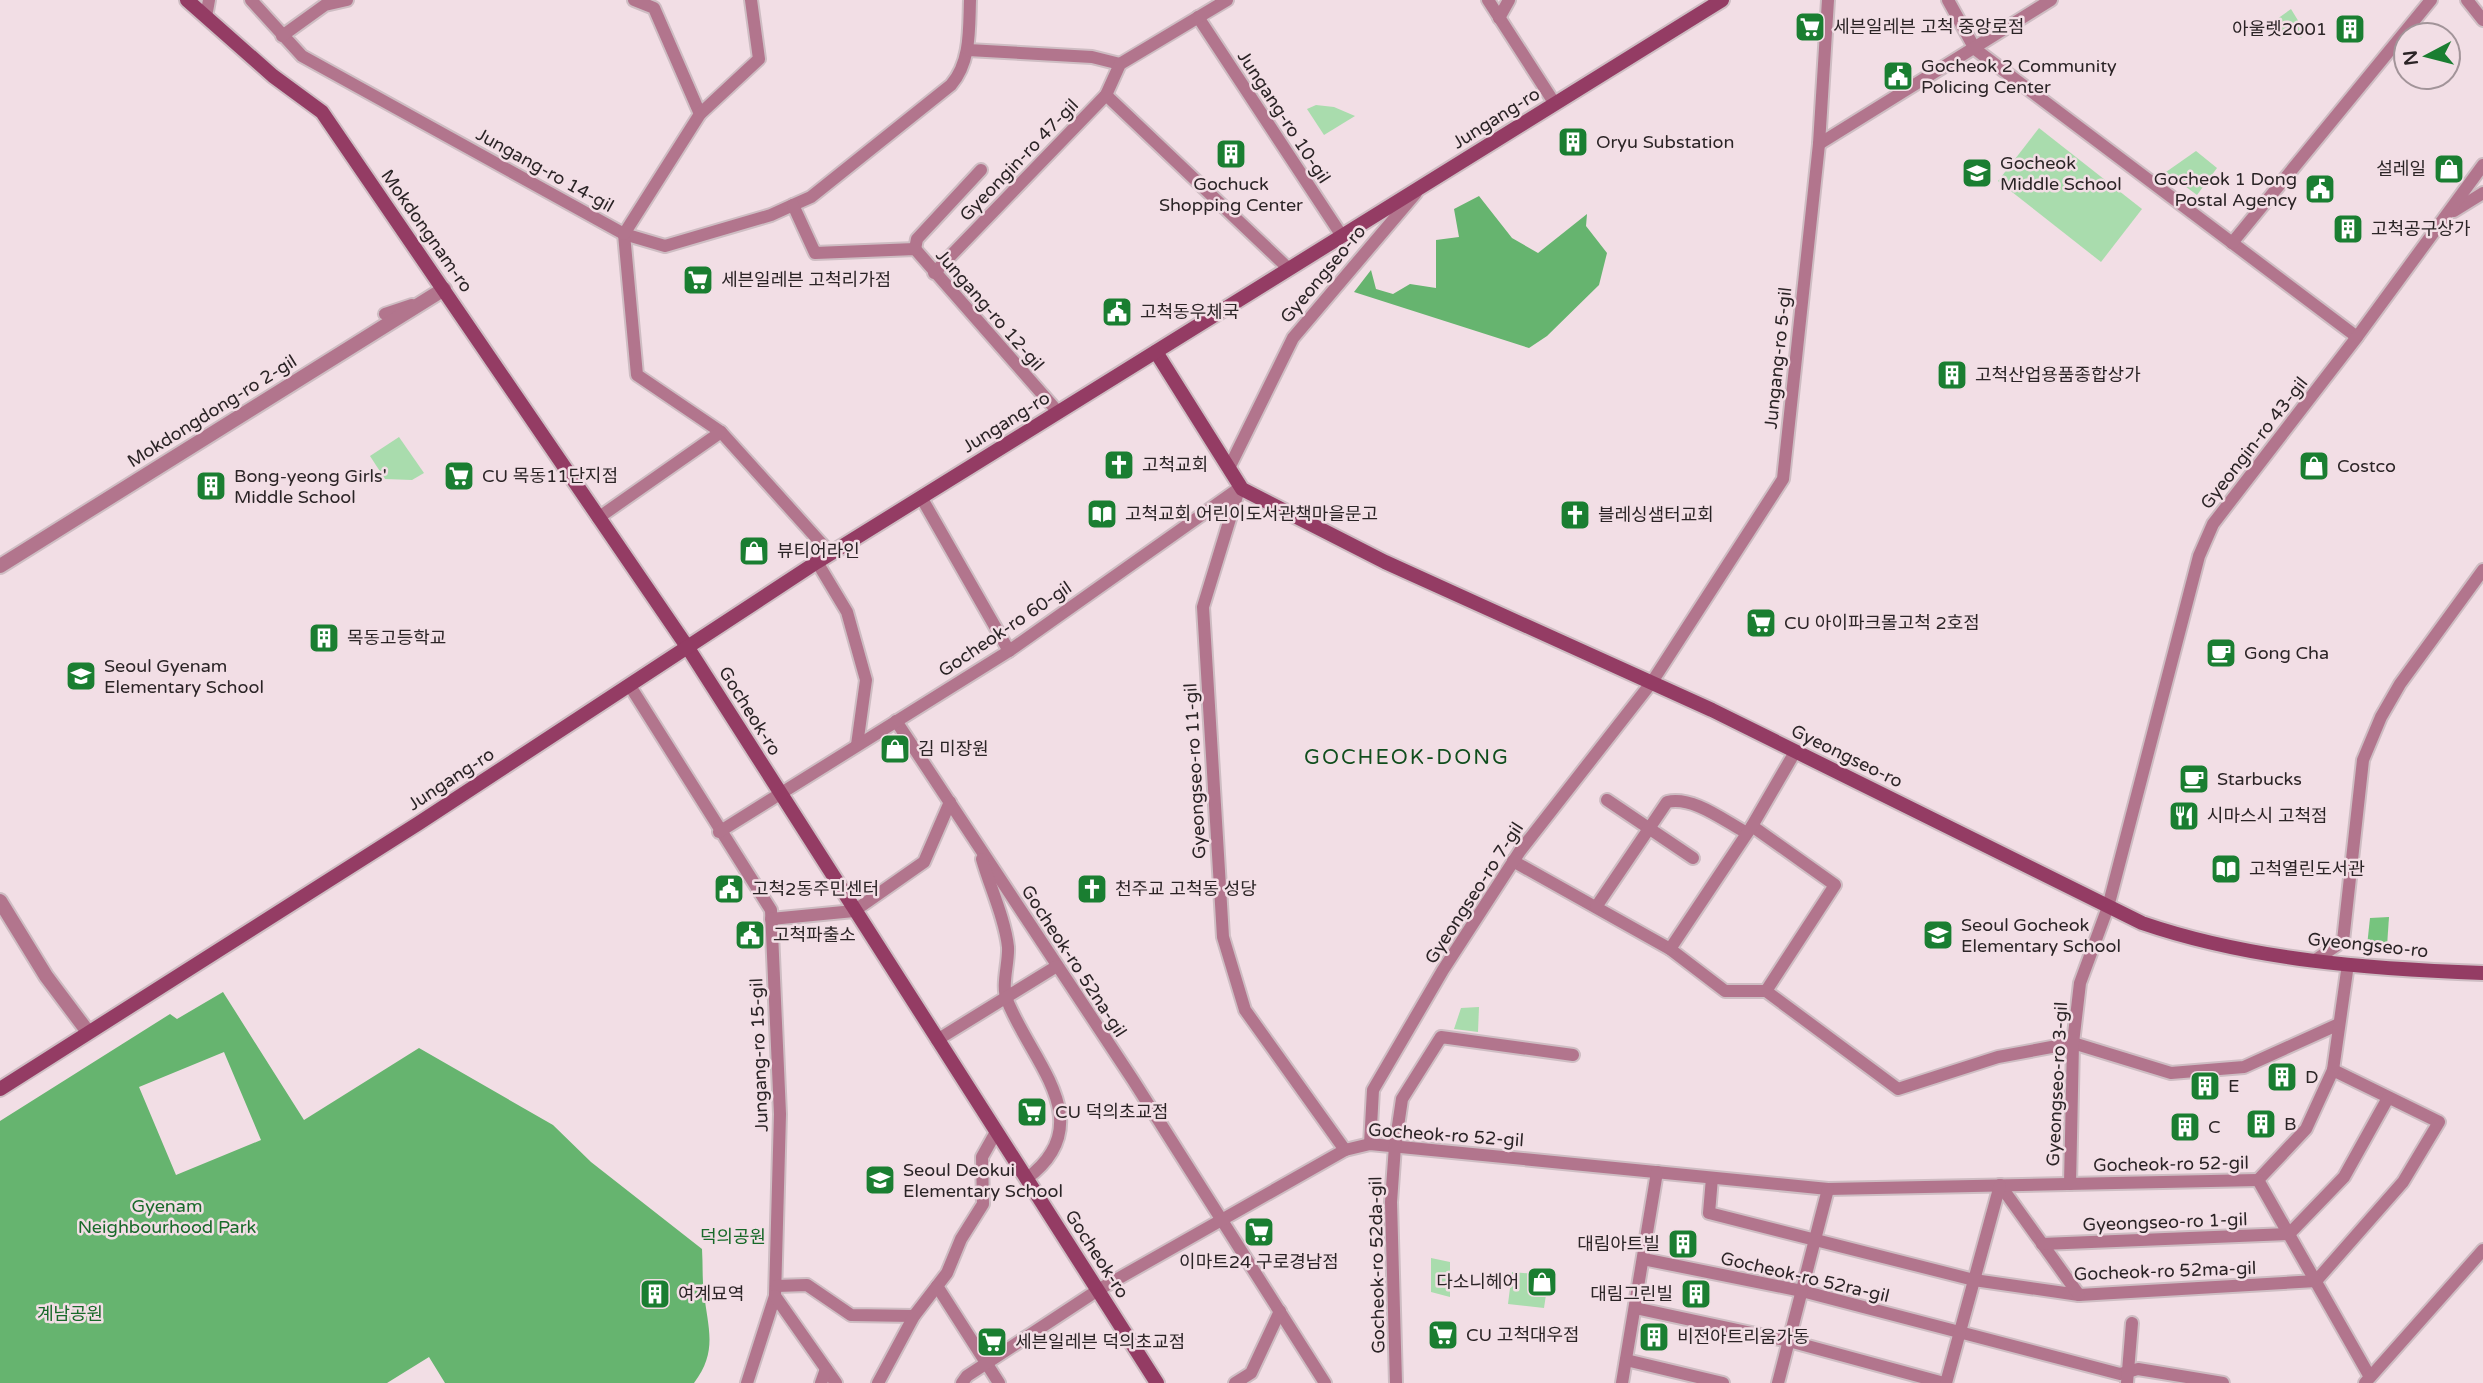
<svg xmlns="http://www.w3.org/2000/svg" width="2483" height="1383" font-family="'Varela Round','Noto Sans KR',sans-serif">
<rect width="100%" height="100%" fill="#f2dee5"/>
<g fill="#a9dcad">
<polygon points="2291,9 2305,32 2301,38 2285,32 2278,35 2270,24"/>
<polygon points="1316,105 1334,107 1355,116 1324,135 1307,109"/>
<polygon points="2039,128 2142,209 2101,262 1998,181"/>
<polygon points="2196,151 2217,168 2197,195 2166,172"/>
<polygon points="399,437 424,473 412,480 385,479 370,456"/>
<polygon points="1479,1007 1478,1032 1454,1029 1461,1008"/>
<polygon points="1431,1258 1450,1262 1450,1297 1431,1292"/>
<polygon points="1512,1272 1549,1275 1544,1308 1508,1304"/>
</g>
<g fill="#66b46f" fill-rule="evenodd">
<polygon points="1479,196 1512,238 1538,253 1587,214 1586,226 1607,253 1599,285 1547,336 1529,348 1354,292 1371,270 1376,289 1393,294 1410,284 1436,288 1436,240 1459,237 1454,209"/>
<path d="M223 992 304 1120 419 1048 553 1125 591 1162 702 1249C703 1264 702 1279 704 1293 708 1329 718 1351 694 1383H445L429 1357 387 1383H0V1121L170 1014 177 1019ZM224 1052 261 1140 176 1175 139 1087Z"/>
</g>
<polygon fill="#76c47e" points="2389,917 2387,946 2367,946 2370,918"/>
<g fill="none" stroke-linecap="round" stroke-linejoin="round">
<g stroke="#cebdc3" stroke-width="16">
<g id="minor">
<path d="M251 0 302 56 624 234 665 246 771 215 793 205 811 197 951 85C971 62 969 29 970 0"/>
<polyline points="634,0 654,8 700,114"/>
<polyline points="1488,0 1555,104"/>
<polyline points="1948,0 1975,49 2357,337"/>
<polyline points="2467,0 2483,20"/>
<polyline points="206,17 209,0"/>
<polyline points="1198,17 1342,236"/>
<polyline points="1499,18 1509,0"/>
<polyline points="282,36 325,5 347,0"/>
<polyline points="968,50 1092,57 1120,64"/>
<polyline points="1106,95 1289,269"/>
<polyline points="1819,144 2051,0"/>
<polyline points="793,205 815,253 915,249 1058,412"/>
<polyline points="2454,211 2483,193"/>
<polyline points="624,234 637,375 721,432 830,553"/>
<polyline points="624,234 700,114 759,59 751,0"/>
<polyline points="2232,243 2431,0"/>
<polyline points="915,249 917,239 981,170"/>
<polyline points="934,273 1106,95 1120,64 1227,0"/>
<polyline points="385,314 412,305"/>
<polyline points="1229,468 1293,338 1416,193"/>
<polyline points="1240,486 1203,607 1223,937 1245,1010 1345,1150"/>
<polyline points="921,497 1009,651"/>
<polyline points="598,518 721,432"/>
<polyline points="817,562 847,612 866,680 857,745"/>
<polyline points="630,686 771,910 780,1114 775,1296 747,1383"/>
<polyline points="896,721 1133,1080 1325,1383"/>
<polyline points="1607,800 1693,858"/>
<polyline points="1752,826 1835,885 1766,991"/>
<polyline points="719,832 1009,651 1241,487"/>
<path d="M982 859C990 887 1005 919 1008 947 1009 963 1001 985 1007 1000 1031 1062 1102 1123 1026 1179"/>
<polyline points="1513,861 1670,949 1725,991 1766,991 1898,1089 1998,1057 2073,1043 2171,1073 2244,1067 2339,1024"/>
<path d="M1596 907 1667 802C1694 796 1724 821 1747 833"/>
<polyline points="771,919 854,911 924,862 950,802"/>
<polyline points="1670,949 1752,826 1795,752"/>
<polyline points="2314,961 2343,941 2363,760 2381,717 2400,684 2483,570"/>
<polyline points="937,1040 1057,966"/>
<polyline points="1370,1144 1373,1090 1443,970 1520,851 1652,682 1783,479 1819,144 1828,0"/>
<polyline points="1712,1178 1709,1213 1974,1280 2079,1295 2316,1281 2403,1182 2439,1122 2333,1070"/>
<polyline points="2258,1180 2306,1129 2333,1070 2348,964"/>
<polyline points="2258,1180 2370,1377"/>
<polyline points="2070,1184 2073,1043 2080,983 2108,907 2199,556 2213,524 2357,337 2483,165"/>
<polyline points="2000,1185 2079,1295"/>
<polyline points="2042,1244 2289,1234 2344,1177 2388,1098"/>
<polyline points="1643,1259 1802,1291 2120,1374 2138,1369 2223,1383"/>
<polyline points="776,1286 807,1285 851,1315 914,1316"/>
<polyline points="937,1286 999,1383"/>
<polyline points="775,1296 836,1383"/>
<polyline points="1635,1308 1789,1341 1944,1383"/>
<polyline points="1626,1360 1723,1383"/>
<polyline points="821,1383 826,1369"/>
<polyline points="878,1383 914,1316 947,1273 961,1239 983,1204 982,1157 996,1132"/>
<polyline points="962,1383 967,1376 1098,1290 1345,1150 1370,1144 1828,1189 2258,1180"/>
<polyline points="1235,1383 1251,1373 1280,1311"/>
<polyline points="1396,1383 1391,1202 1395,1146 1402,1099 1441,1037 1573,1055"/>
<polyline points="1622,1383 1657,1172"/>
<polyline points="1778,1383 1828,1189"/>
<polyline points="1946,1383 2000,1185"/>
<polyline points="2127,1383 2132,1323"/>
<polyline points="2365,1383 2483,1250"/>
</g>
</g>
<g stroke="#cebdc3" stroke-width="18">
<g id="tertiary">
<polyline points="0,566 444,289"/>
<polyline points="0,901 46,976 88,1032"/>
</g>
</g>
<g stroke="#cebdc3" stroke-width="18">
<g id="secondary">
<polyline points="187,0 273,76 322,112 688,648 1157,1383"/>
<path d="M1156 352 1242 489 1385 562 1712 710 2142 923C2250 960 2369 969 2483 973"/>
<polyline points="0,1089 419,823 817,562 1722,0"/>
</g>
</g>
<use href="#minor" stroke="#b2758d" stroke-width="12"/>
<use href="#tertiary" stroke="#b2758d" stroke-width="14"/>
<use href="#secondary" stroke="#943c64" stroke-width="14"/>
</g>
<defs>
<g id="supermarket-square" transform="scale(1.575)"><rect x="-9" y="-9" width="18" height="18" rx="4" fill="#1a7e31" stroke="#f2dee5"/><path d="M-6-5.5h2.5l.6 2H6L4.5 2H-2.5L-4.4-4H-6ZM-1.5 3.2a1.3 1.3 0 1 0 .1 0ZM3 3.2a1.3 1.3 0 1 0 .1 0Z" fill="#fff"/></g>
<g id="building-square" transform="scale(1.575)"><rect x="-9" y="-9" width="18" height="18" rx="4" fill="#1a7e31" stroke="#f2dee5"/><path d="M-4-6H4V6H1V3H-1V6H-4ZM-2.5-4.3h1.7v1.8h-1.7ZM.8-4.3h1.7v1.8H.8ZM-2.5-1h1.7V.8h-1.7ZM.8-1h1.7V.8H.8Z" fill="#fff"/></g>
<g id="civic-square" transform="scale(1.575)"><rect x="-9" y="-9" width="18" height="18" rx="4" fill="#1a7e31" stroke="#f2dee5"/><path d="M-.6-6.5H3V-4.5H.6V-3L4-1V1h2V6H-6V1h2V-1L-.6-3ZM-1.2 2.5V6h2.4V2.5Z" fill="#fff"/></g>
<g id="shop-square" transform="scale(1.575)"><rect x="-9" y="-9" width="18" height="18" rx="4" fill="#1a7e31" stroke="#f2dee5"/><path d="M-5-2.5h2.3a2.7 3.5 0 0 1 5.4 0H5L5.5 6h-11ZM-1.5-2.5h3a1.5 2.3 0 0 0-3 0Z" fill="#fff"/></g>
<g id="school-square" transform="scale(1.575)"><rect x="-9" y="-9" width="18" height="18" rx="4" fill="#1a7e31" stroke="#f2dee5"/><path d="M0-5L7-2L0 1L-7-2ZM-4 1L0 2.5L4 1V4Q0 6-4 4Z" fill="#fff"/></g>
<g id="church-square" transform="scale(1.575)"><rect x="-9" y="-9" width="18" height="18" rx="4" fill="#1a7e31" stroke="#f2dee5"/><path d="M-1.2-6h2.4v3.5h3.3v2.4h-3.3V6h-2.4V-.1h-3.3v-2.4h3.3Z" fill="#fff"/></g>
<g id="library-square" transform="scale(1.575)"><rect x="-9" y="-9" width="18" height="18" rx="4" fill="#1a7e31" stroke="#f2dee5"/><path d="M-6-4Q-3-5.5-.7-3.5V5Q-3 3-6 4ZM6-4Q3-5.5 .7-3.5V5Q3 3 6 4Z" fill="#fff"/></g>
<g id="cafe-square" transform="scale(1.575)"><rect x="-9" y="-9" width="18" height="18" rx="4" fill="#1a7e31" stroke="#f2dee5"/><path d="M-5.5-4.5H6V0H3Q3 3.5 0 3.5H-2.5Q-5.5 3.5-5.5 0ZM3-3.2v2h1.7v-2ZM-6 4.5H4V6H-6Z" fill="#fff"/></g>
<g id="restaurant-square" transform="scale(1.575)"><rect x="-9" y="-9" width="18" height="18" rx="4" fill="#1a7e31" stroke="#f2dee5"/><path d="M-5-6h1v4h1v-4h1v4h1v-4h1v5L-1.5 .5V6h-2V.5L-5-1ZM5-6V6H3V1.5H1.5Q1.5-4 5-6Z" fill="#fff"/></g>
</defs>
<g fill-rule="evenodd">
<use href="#supermarket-square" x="1810" y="27"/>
<use href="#building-square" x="2350" y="29"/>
<use href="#civic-square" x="1898" y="76"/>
<use href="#building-square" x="1573" y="142"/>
<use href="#building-square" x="1231" y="154"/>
<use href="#shop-square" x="2449" y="169"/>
<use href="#school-square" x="1977" y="173"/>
<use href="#civic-square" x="2320" y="189"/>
<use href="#building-square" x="2348" y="229"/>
<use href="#supermarket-square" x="698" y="280"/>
<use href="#civic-square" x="1117" y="312"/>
<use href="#building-square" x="1952" y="375"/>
<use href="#church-square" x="1119" y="465"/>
<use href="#shop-square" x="2314" y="466"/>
<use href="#supermarket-square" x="459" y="476"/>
<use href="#building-square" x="211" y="486"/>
<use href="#library-square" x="1102" y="514"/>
<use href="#church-square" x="1575" y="515"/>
<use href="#shop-square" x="754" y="551"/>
<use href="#supermarket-square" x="1761" y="623"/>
<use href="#building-square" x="324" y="638"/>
<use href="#cafe-square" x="2221" y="653"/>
<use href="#school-square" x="81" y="676"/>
<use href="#shop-square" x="895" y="749"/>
<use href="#cafe-square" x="2194" y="779"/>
<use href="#restaurant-square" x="2184" y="816"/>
<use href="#library-square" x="2226" y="869"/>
<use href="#civic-square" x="729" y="889"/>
<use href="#church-square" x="1092" y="889"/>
<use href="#civic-square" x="750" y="935"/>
<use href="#school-square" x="1938" y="935"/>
<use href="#building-square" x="2282" y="1077"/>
<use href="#building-square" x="2205" y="1086"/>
<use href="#supermarket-square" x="1032" y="1112"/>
<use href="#building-square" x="2261" y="1124"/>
<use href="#building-square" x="2185" y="1127"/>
<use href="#school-square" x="880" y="1180"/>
<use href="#supermarket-square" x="1259" y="1232"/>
<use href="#building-square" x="1683" y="1244"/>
<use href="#shop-square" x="1542" y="1282"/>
<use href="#building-square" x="655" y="1294"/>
<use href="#building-square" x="1696" y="1294"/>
<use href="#supermarket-square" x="1443" y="1335"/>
<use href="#building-square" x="1654" y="1337"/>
<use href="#supermarket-square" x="992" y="1342"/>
</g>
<g text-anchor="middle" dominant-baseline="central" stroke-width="5" stroke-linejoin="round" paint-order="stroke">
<g font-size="18" fill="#2b2426" stroke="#f2dee5" text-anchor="start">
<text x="1833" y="27">세븐일레븐 고척 중앙로점</text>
<text x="2327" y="29" text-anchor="end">아울렛2001</text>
<text x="1921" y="66">Gocheok 2 Community<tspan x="1921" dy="21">Policing Center</tspan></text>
<text x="1596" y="142">Oryu Substation</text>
<text x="2000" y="163">Gocheok<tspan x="2000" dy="21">Middle School</tspan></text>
<text x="2426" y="169" text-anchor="end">설레일</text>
<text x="2297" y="179" text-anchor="end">Gocheok 1 Dong<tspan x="2297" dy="21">Postal Agency</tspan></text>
<text x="1231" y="184" text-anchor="middle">Gochuck<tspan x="1231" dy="21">Shopping Center</tspan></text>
<text x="2371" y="229">고척공구상가</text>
<text x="721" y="280">세븐일레븐 고척리가점</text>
<text x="1140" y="312">고척동우체국</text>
<text x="1975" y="375">고척산업용품종합상가</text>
<text x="1142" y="465">고척교회</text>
<text x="2337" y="466">Costco</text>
<text x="234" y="476">Bong-yeong Girls'<tspan x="234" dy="21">Middle School</tspan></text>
<text x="482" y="476">CU 목동11단지점</text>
<text x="1125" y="514">고척교회 어린이도서관책마을문고</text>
<text x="1598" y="515">블레싱샘터교회</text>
<text x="777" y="551">뷰티어라인</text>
<text x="1784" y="623">CU 아이파크몰고척 2호점</text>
<text x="347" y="638">목동고등학교</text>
<text x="2244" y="653">Gong Cha</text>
<text x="104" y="666">Seoul Gyenam<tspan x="104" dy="21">Elementary School</tspan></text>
<text x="918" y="749">김 미장원</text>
<text x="2217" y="779">Starbucks</text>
<text x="2207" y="816">시마스시 고척점</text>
<text x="2249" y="869">고척열린도서관</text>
<text x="752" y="889">고척2동주민센터</text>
<text x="1115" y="889">천주교 고척동 성당</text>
<text x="1961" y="925">Seoul Gocheok<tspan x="1961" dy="21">Elementary School</tspan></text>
<text x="773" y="935">고척파출소</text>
<text x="2305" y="1077">D</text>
<text x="2228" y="1086">E</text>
<text x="1055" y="1112">CU 덕의초교점</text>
<text x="2284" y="1124">B</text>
<text x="2208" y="1127">C</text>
<text x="903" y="1170">Seoul Deokui<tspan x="903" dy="21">Elementary School</tspan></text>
<text x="1660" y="1244" text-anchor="end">대림아트빌</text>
<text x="1259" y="1262" text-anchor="middle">이마트24 구로경남점</text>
<text x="1519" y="1282" text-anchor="end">다소니헤어</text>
<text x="678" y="1294">여계묘역</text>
<text x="1673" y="1294" text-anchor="end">대림그린빌</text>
<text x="1466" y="1335">CU 고척대우점</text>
<text x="1677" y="1337">비전아트리움가동</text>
<text x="1015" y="1342">세븐일레븐 덕의초교점</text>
</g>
<g font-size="18" fill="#2b2426" stroke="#f2dee5">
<text transform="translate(1284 117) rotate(57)">Jungang-ro 10-gil</text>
<text transform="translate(1496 118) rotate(-32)">Jungang-ro</text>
<text transform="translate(1019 160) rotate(-46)">Gyeongin-ro 47-gil</text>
<text transform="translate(545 170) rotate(29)">Jungang-ro 14-gil</text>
<text transform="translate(427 231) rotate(55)">Mokdongnam-ro</text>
<text transform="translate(1323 274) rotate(-50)">Gyeongseo-ro</text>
<text transform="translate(990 310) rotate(49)">Jungang-ro 12-gil</text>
<text transform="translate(1778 358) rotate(-84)">Jungang-ro 5-gil</text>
<text transform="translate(212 411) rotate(-32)">Mokdongdong-ro 2-gil</text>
<text transform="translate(1006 422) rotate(-32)">Jungang-ro</text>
<text transform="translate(2254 443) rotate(-52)">Gyeongin-ro 43-gil</text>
<text transform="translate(1005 629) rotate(-34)">Gocheok-ro 60-gil</text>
<text transform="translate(750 711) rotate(58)">Gocheok-ro</text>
<text transform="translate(1847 756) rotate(26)">Gyeongseo-ro</text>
<text transform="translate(1195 771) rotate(-93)">Gyeongseo-ro 11-gil</text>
<text transform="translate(451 779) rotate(-33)">Jungang-ro</text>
<text transform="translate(1474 893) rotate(-57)">Gyeongseo-ro 7-gil</text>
<text transform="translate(2368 945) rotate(6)">Gyeongseo-ro</text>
<text transform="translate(1074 961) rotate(57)">Gocheok-ro 52na-gil</text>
<text transform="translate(759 1055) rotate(-92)">Jungang-ro 15-gil</text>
<text transform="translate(2057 1084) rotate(-87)">Gyeongseo-ro 3-gil</text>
<text transform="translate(1446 1135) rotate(4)">Gocheok-ro 52-gil</text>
<text transform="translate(2171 1164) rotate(-1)">Gocheok-ro 52-gil</text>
<text transform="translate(2165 1222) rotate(-2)">Gyeongseo-ro 1-gil</text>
<text transform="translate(1097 1254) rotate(57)">Gocheok-ro</text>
<text transform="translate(1377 1265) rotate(-91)">Gocheok-ro 52da-gil</text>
<text transform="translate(2165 1271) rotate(-2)">Gocheok-ro 52ma-gil</text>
<text transform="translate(1805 1277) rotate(13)">Gocheok-ro 52ra-gil</text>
</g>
<g font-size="18" fill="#176929" stroke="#f2dee5">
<text x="167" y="1206">Gyenam<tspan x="167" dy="21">Neighbourhood Park</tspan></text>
<text x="733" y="1237">덕의공원</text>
<text x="70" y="1314">계남공원</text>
</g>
<g font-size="21" letter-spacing="2" fill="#104e1d" stroke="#f2dee5">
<text x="1407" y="757">GOCHEOK-DONG</text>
</g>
</g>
<g transform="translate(2427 56) rotate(263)"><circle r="33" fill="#f2dee5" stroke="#a29499" stroke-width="2"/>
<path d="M0-5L12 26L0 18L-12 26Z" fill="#1a7e31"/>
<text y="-10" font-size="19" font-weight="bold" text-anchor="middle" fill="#2b2426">N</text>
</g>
</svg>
